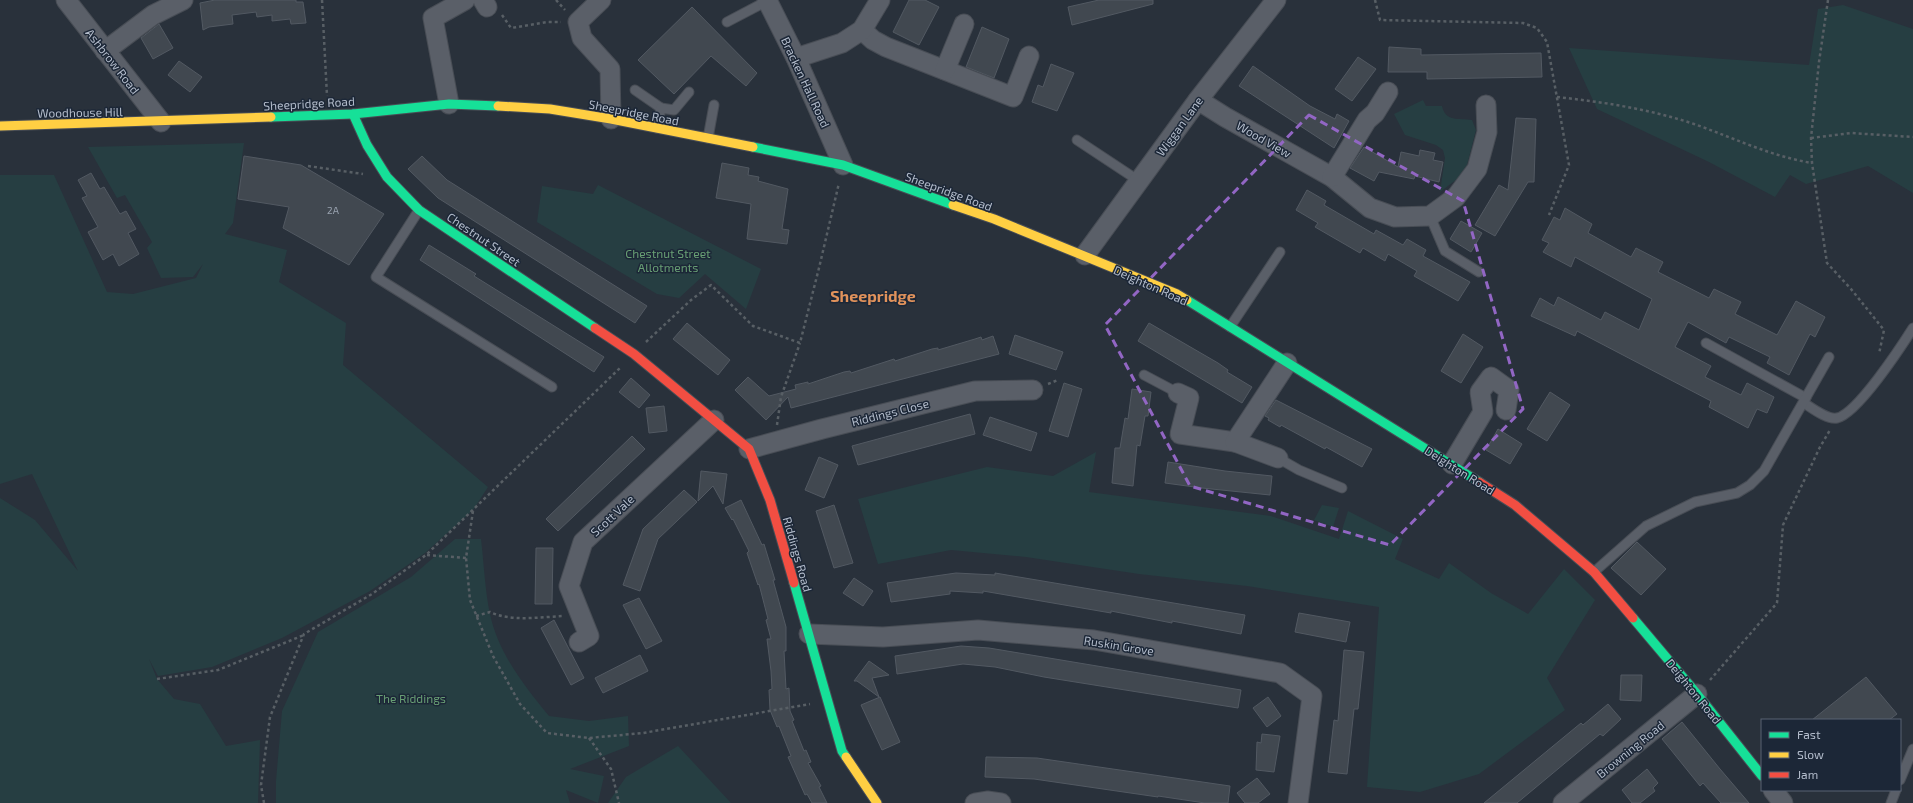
<svg xmlns="http://www.w3.org/2000/svg" width="1913" height="803" font-family="'Exo 2',sans-serif">
<rect width="100%" height="100%" fill="#29313b"/>
<g fill="#263e42">
<polygon points="1843,5 1913,29 1913,193 1868,166 1806,184 1790,175 1775,197 1709,162 1597,109 1569,48 1809,65 1818,9"/>
<path d="M1423 100 1426 106H1442C1445 122 1459 118 1472 120L1476 130 1467 165 1457 179 1440 192 1445 158 1443 150 1436 145 1405 135 1394 114Z"/>
<polygon points="244,143 233,223 225,234 287,250 279,282 346,323 343,365 488,487 473,510 425,553 370,591 282,638 212,667 158,676 149,659 157,679 174,699 200,704 226,746 260,740 258,803 0,803 0,498 35,520 78,571 32,474 0,484 0,175 54,175 107,292 133,294 196,278 203,264 193,277 161,278 147,248 152,242 125,195 117,198 88,147"/>
<polygon points="598,185 761,269 746,309 705,274 679,298 657,294 537,222 542,186 593,194"/>
<polygon points="1096,452 1089,492 1271,516 1339,539 1348,511 1403,539 1395,559 1439,579 1449,563 1491,593 1528,614 1564,569 1595,600 1547,678 1565,710 1479,774 1420,792 1367,787 1379,607 1247,586 1139,574 1026,557 951,550 878,564 858,499 987,467 1053,476"/>
<polygon points="1322,505 1339,508 1333,527 1314,520"/>
<path d="M455 539H481C484 564 485 591 490 614 498 653 525 687 549 716L589 721 628 716 629 746 570 769 604 776 598 803 566 790 570 803H276V781L282 711 318 632 411 577Z"/>
<polygon points="678,746 731,803 608,803 626,777"/>
</g>
<g fill="#414850" stroke="#525962">
<polygon points="215,0 296,0 296,2 303,2 306,23 291,24 290,19 272,21 272,15 257,17 256,12 232,15 233,24 209,27 203,30 200,3"/>
<polygon points="909,0 925,0 939,7 919,45 893,32"/>
<polygon points="1099,0 1153,0 1153,4 1072,25 1068,7"/>
<polygon points="692,7 757,73 746,86 711,56 674,94 638,60"/>
<polygon points="159,24 173,48 153,59 141,38"/>
<polygon points="982,27 1009,39 994,78 966,67"/>
<polygon points="1389,47 1421,49 1421,55 1541,53 1542,77 1427,79 1427,72 1388,72"/>
<polygon points="1358,57 1376,69 1352,101 1335,89"/>
<polygon points="179,61 202,77 190,92 168,75"/>
<polygon points="1051,64 1074,73 1057,111 1032,102 1038,85 1043,87"/>
<polygon points="1253,66 1310,106 1335,119 1337,114 1349,121 1334,148 1239,86"/>
<polygon points="1516,118 1536,119 1534,182 1528,182 1495,236 1475,225 1499,185 1508,190"/>
<polygon points="1364,147 1398,167 1401,152 1419,156 1420,150 1435,153 1433,160 1443,162 1439,182 1415,176 1414,179 1379,172 1374,181 1350,168"/>
<polygon points="244,156 301,165 384,214 349,265 283,228 289,207 238,199"/>
<polygon points="422,156 447,180 647,306 635,323 438,198 408,169"/>
<polygon points="722,163 749,168 748,175 759,177 758,181 788,189 782,229 789,230 787,244 747,239 751,204 716,198"/>
<polygon points="91,173 100,189 104,187 120,214 126,211 136,229 128,233 139,254 119,266 113,254 103,260 88,232 98,227 82,198 87,196 78,180"/>
<polygon points="1307,190 1326,201 1324,205 1374,234 1376,230 1403,245 1407,239 1426,250 1423,256 1470,282 1458,301 1414,276 1417,271 1388,254 1385,261 1363,248 1360,253 1315,227 1318,223 1296,210"/>
<polygon points="1565,208 1592,224 1588,233 1631,257 1636,248 1663,262 1658,272 1709,298 1714,289 1741,302 1735,314 1777,335 1796,301 1825,317 1815,337 1810,334 1789,375 1767,363 1770,357 1729,337 1726,343 1688,322 1675,347 1711,366 1705,377 1741,395 1747,383 1774,397 1767,413 1757,409 1748,428 1709,407 1711,401 1577,331 1575,336 1531,316 1540,298 1554,306 1558,297 1601,320 1605,312 1639,330 1652,299 1575,257 1571,267 1543,252 1549,243 1542,240 1554,217 1560,220"/>
<polygon points="1461,221 1482,233 1471,252 1450,239"/>
<polygon points="429,245 476,274 474,276 604,357 594,372 420,260"/>
<polygon points="687,323 730,360 718,375 673,339"/>
<polygon points="1149,323 1218,363 1228,370 1227,372 1252,387 1242,403 1138,341"/>
<polygon points="1463,334 1483,347 1461,383 1441,371"/>
<polygon points="1015,335 1063,352 1056,370 1009,354"/>
<polygon points="993,336 999,354 791,408 788,397 766,420 735,390 748,377 769,396 796,389 795,385 808,382 808,384 844,372 850,371 851,373 888,361 894,359 895,361 932,349 938,348 938,350 975,339 981,337 982,340"/>
<polygon points="631,378 650,395 639,408 619,392"/>
<polygon points="1064,383 1082,389 1068,437 1049,431"/>
<polygon points="1132,389 1151,392 1148,416 1145,416 1140,446 1137,445 1133,486 1112,483 1115,448 1120,448 1125,418 1128,419"/>
<polygon points="1550,392 1570,405 1547,441 1527,429"/>
<polygon points="1276,400 1372,449 1362,467 1326,447 1325,449 1281,425 1280,427 1268,420 1269,418 1265,416"/>
<polygon points="664,406 667,431 649,433 646,408"/>
<polygon points="970,414 975,434 858,465 852,446"/>
<polygon points="990,417 1037,433 1031,451 983,435"/>
<polygon points="1498,429 1522,444 1510,464 1486,450"/>
<polygon points="632,436 645,449 558,531 546,519"/>
<polygon points="819,457 838,465 824,498 805,490"/>
<polygon points="1168,462 1225,471 1272,476 1270,495 1202,488 1165,483"/>
<polygon points="701,471 727,474 723,504 713,486 698,501"/>
<polygon points="684,490 697,502 658,539 640,591 623,585 643,529"/>
<polygon points="741,500 762,545 764,544 775,580 773,580 786,627 786,651 784,651 786,689 789,688 790,711 794,720 792,721 804,751 806,750 811,762 808,763 821,786 819,787 827,803 812,803 807,794 805,795 788,757 791,756 779,726 777,727 770,710 769,690 772,689 771,671 767,639 771,639 766,620 768,619 759,584 758,585 747,553 749,551 733,519 732,520 725,508"/>
<polygon points="834,505 853,563 834,568 816,511"/>
<polygon points="1637,542 1666,569 1641,595 1611,568"/>
<polygon points="536,548 553,548 552,604 535,604"/>
<polygon points="956,573 995,575 995,573 1245,615 1241,634 1172,621 1172,623 1111,611 1111,613 983,591 983,593 950,591 950,594 891,602 887,583"/>
<polygon points="854,578 873,591 863,606 843,593"/>
<polygon points="639,598 662,641 646,649 623,605"/>
<polygon points="1299,613 1350,622 1346,642 1295,632"/>
<polygon points="554,620 584,678 571,685 541,628"/>
<polygon points="961,646 989,648 1241,690 1238,708 1044,677 995,667 963,664 897,674 895,656"/>
<polygon points="1344,650 1364,652 1358,709 1354,709 1347,774 1328,772 1334,720 1338,721"/>
<polygon points="640,655 648,671 603,693 595,678"/>
<polygon points="869,661 889,675 872,678 879,697 857,681 854,681"/>
<polygon points="1621,675 1642,675 1641,701 1620,700"/>
<polygon points="1866,677 1897,714 1889,720 1812,720"/>
<polygon points="880,697 900,742 882,750 861,705"/>
<polygon points="1268,697 1281,716 1267,727 1253,708"/>
<polygon points="1608,704 1621,719 1603,736 1600,734 1517,803 1484,803 1581,723 1583,725"/>
<polygon points="1682,722 1720,769 1749,803 1721,803 1703,783 1700,786 1671,750 1662,739"/>
<polygon points="1262,734 1280,736 1274,772 1256,770 1257,742 1261,743"/>
<polygon points="986,757 1037,758 1230,786 1228,803 1205,803 1158,796 1158,797 1034,779 985,777"/>
<polygon points="1647,769 1658,783 1653,788 1655,791 1640,803 1632,803 1622,790"/>
<polygon points="1257,778 1270,794 1258,803 1245,803 1237,793"/>
</g>
<g fill="none" stroke-linecap="round" stroke-linejoin="round">
<g stroke="#484d55" stroke-width="11">
<g id="lane">
<polyline points="727,22 767,1"/>
<polyline points="635,90 661,108"/>
<polyline points="657,128 661,108 674,110 689,92"/>
<polyline points="708,138 714,105"/>
<polyline points="1077,140 1139,181"/>
<polyline points="419,210 376,277 552,387"/>
<polyline points="1430,216 1445,251 1479,272"/>
<polyline points="1230,327 1280,252"/>
<polyline points="1706,343 1806,398"/>
<polyline points="1144,375 1178,393"/>
<path d="M1804 403C1812 408 1827 420 1837 418 1857 414 1901 347 1913 328"/>
<polyline points="1278,458 1299,470 1342,488"/>
<polyline points="1594,572 1646,526 1695,502 1737,493 1750,485 1764,471 1829,357"/>
<polyline points="1900,780 1913,749"/>
<polyline points="1891,803 1896,790"/>
</g>
</g>
<g stroke="#484d55" stroke-width="21">
<g id="street">
<polyline points="66,0 161,122"/>
<polyline points="483,0 487,7"/>
<polyline points="601,0 578,22 582,38 610,69 611,119"/>
<polyline points="767,0 796,58 843,165"/>
<polyline points="862,30 873,40 886,47 1013,97 1029,56"/>
<polyline points="105,51 153,15 183,0"/>
<polyline points="796,58 842,43 862,30 880,0"/>
<polyline points="945,70 964,24"/>
<polyline points="1198,100 1225,117 1332,177 1370,208 1395,217 1430,216 1456,197 1477,169 1487,132 1486,105"/>
<polyline points="449,104 433,18 465,0"/>
<polyline points="1332,177 1367,120 1375,113 1388,92"/>
<polyline points="1085,255 1198,100 1276,0"/>
<polyline points="1178,393 1189,398 1180,434 1235,442"/>
<polyline points="749,449 822,429 975,391 1033,390"/>
<polyline points="1278,458 1235,442 1287,363"/>
<polyline points="1452,464 1483,412 1480,392 1491,377 1509,390 1506,410"/>
<polyline points="809,634 883,637 978,630 1094,640 1280,673 1312,696 1298,803"/>
<polyline points="579,642 589,636 569,586 583,542 714,420"/>
<polyline points="1773,790 1783,803"/>
<polyline points="975,803 987,801 1001,803"/>
<polyline points="1563,803 1697,694"/>
</g>
</g>
<g stroke="#484d55" stroke-width="11">
<g id="fast">
<polyline points="353,114 367,145 387,177 419,210 595,328"/>
<polyline points="271,117 353,114 449,104 498,106"/>
<polyline points="753,147 843,165 953,205"/>
<polyline points="1187,300 1479,482"/>
<polyline points="794,583 842,751 846,757"/>
<polyline points="1633,618 1697,694 1762,776"/>
</g>
</g>
<g stroke="#484d55" stroke-width="11">
<g id="slow">
<polyline points="498,106 550,109 611,119 753,147"/>
<polyline points="0,126 271,117"/>
<polyline points="953,205 994,219 1177,294 1187,300"/>
<polyline points="846,757 877,803"/>
</g>
</g>
<g stroke="#484d55" stroke-width="11">
<g id="jam">
<polyline points="595,328 634,354 749,449 770,500 794,583"/>
<polyline points="1479,482 1515,505 1594,572 1633,618"/>
</g>
</g>
<g stroke="#585f65" stroke-width="2.5" stroke-dasharray="3 3" stroke-linecap="butt">
<polyline points="322,0 327,96"/>
<polyline points="556,0 565,10"/>
<polyline points="1375,0 1380,20 1523,23 1537,28 1547,42 1569,165 1549,215"/>
<polyline points="1828,0 1819,62 1811,138 1812,163 1827,263 1851,289 1884,330 1879,354"/>
<polyline points="502,15 511,28 547,22 561,22"/>
<path d="M1557 97C1603 102 1649 109 1694 124 1734 138 1770 156 1812 163"/>
<polyline points="1811,138 1851,133 1913,137"/>
<polyline points="308,166 363,174"/>
<polyline points="646,342 691,300 711,285 753,326 800,343 819,268 839,183"/>
<polyline points="1048,384 1058,380"/>
<polyline points="777,425 781,397 800,343"/>
<polyline points="473,511 466,558 470,600 493,656 520,704 547,733 589,738 643,733 810,704"/>
<polyline points="427,555 466,558"/>
<path d="M476 616 490 612C511 622 540 617 564 616"/>
<polyline points="157,679 218,670 304,635"/>
<polyline points="1710,680 1777,603 1783,525 1820,447 1830,430"/>
<polyline points="589,738 611,769 619,803"/>
<polyline points="264,803 261,785 270,717 304,634 372,594 426,555 620,368"/>
</g>
<use href="#lane" stroke="#5a5f68" stroke-width="9"/>
<use href="#street" stroke="#5a5f68" stroke-width="19"/>
<use href="#fast" stroke="#16e098" stroke-width="9"/>
<use href="#slow" stroke="#ffcf43" stroke-width="9"/>
<use href="#jam" stroke="#f24e42" stroke-width="9"/>
</g>
<path fill="none" stroke="#9266c4" stroke-width="3" stroke-dasharray="8 5" stroke-linejoin="round" d="M1309 115 1463 201 1523 409 1390 545 1190 486 1105 325Z"/>
<g text-anchor="middle" dominant-baseline="central" stroke-width="3" stroke-linejoin="round" paint-order="stroke">
<g font-size="10" fill="#97a0ad">
<text x="333" y="210">2A</text>
</g>
<g font-size="12" fill="#b4bdcc" stroke="#1c2737">
<text transform="translate(113 61) rotate(52)">Ashbrow Road</text>
<text transform="translate(806 82) rotate(65)">Bracken Hall Road</text>
<text transform="translate(309 103) rotate(-3)">Sheepridge Road</text>
<text transform="translate(80 112) rotate(-1)">Woodhouse Hill</text>
<text transform="translate(634 112) rotate(11)">Sheepridge Road</text>
<text transform="translate(1179 126) rotate(-54)">Wiggan Lane</text>
<text transform="translate(1264 139) rotate(30)">Wood View</text>
<text transform="translate(949 191) rotate(20)">Sheepridge Road</text>
<text transform="translate(484 239) rotate(34)">Chestnut Street</text>
<text transform="translate(1151 285) rotate(24)">Deighton Road</text>
<text transform="translate(890 412) rotate(-14)">Riddings Close</text>
<text transform="translate(1460 470) rotate(32)">Deighton Road</text>
<text transform="translate(612 515) rotate(-43)">Scott Vale</text>
<text transform="translate(798 554) rotate(74)">Riddings Road</text>
<text transform="translate(1119 645) rotate(9)">Ruskin Grove</text>
<text transform="translate(1694 691) rotate(51)">Deighton Road</text>
<text transform="translate(1630 749) rotate(-39)">Browning Road</text>
</g>
<g font-size="12" fill="#689f74" stroke="#1c2737">
<text x="668" y="253">Chestnut Street<tspan x="668" dy="14">Allotments</tspan></text>
<text x="411" y="698">The Riddings</text>
</g>
<g font-size="16" font-weight="bold" fill="#e0925b" stroke="#1c2737">
<text x="873" y="295">Sheepridge</text>
</g>
</g>
<rect x="1761" y="719" width="140" height="72" fill="#1c2737" stroke="#596373"/>
<rect x="1769" y="732" width="20" height="6" fill="#16e098" stroke="#596373"/>
<text x="1797" y="739" font-size="12" fill="#b4bdcc">Fast</text>
<rect x="1769" y="752" width="20" height="6" fill="#ffcf43" stroke="#596373"/>
<text x="1797" y="759" font-size="12" fill="#b4bdcc">Slow</text>
<rect x="1769" y="772" width="20" height="6" fill="#f24e42" stroke="#596373"/>
<text x="1797" y="779" font-size="12" fill="#b4bdcc">Jam</text>
</svg>
